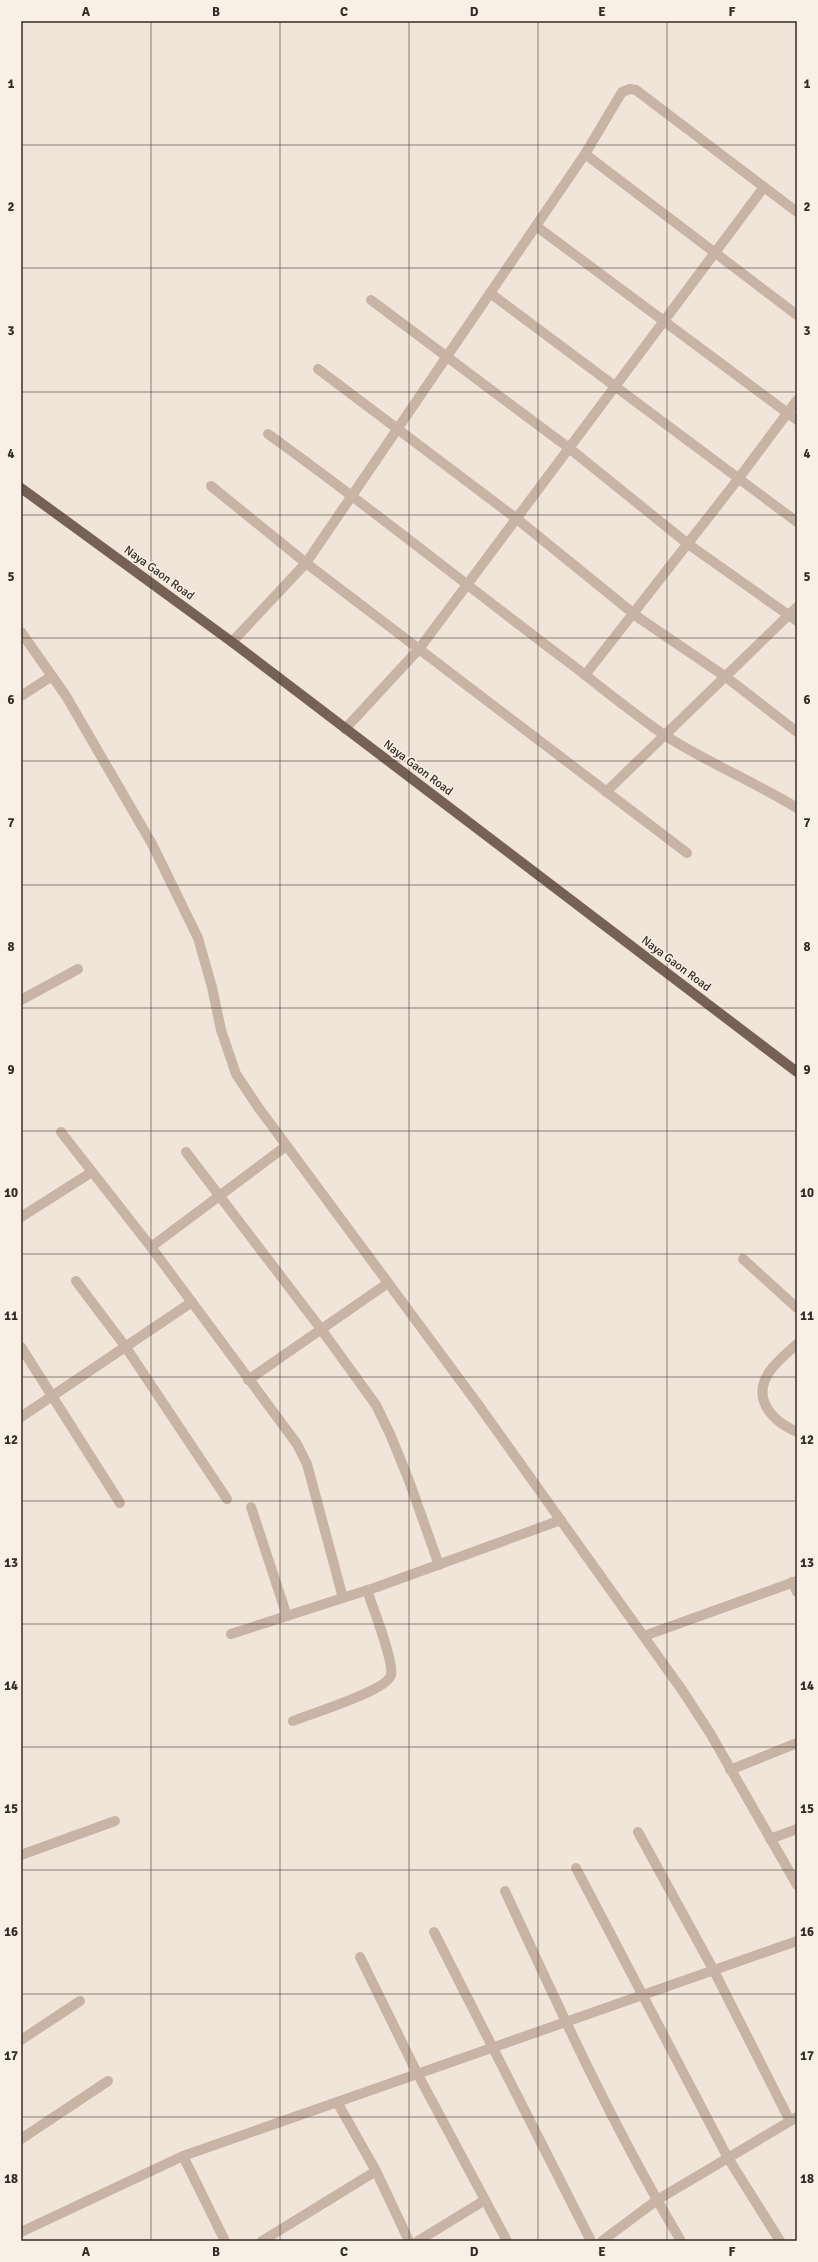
<svg xmlns="http://www.w3.org/2000/svg" width="818" height="2262" font-family="Signika,sans-serif">
<rect width="100%" height="100%" fill="#f1e5d9"/>
<g fill="none" stroke-linecap="round" stroke-linejoin="round">
<g stroke="#c8b4a5" stroke-width="10">
<polyline points="585,154 797,315"/>
<polyline points="536,226 797,420"/>
<polyline points="490,293 797,522"/>
<polyline points="371,300 569,448 688,544 797,621"/>
<polyline points="318,369 517,519 639,618 726,677 797,732"/>
<path d="M268 434C370 507 467 586 567 661 600 686 632 713 666 736 708 763 755 782 797 808"/>
<polyline points="211,486 306,563 687,853"/>
<polyline points="21,632 66,696 152,844 198,938 212,987 221,1030 236,1074 258,1107 477,1403 682,1690 710,1733 797,1885"/>
<polyline points="232,642 306,563 585,154 622,92 630,89 636,90 797,212"/>
<polyline points="585,675 739,478 797,400"/>
<polyline points="21,696 52,676"/>
<polyline points="345,729 419,649 764,187"/>
<polyline points="606,792 797,607"/>
<polyline points="21,1000 78,969"/>
<polyline points="61,1132 151,1247 297,1444 307,1464 343,1598"/>
<polyline points="186,1152 321,1329 376,1405 390,1434 408,1478 439,1565"/>
<polyline points="21,1217 92,1172"/>
<polyline points="151,1247 286,1146"/>
<polyline points="743,1259 797,1308"/>
<polyline points="76,1281 125,1346 227,1499"/>
<path d="M797 1344C789 1351 780 1359 773 1367 749 1396 770 1420 797 1432"/>
<polyline points="21,1347 120,1503"/>
<polyline points="248,1380 388,1283"/>
<polyline points="21,1417 192,1302"/>
<polyline points="251,1507 287,1616"/>
<polyline points="792,1582 797,1592"/>
<polyline points="231,1634 377,1587 561,1520"/>
<polyline points="644,1636 797,1581"/>
<path d="M293 1721C310 1714 387 1691 391 1675 394 1660 372 1606 367 1590"/>
<polyline points="730,1770 797,1743"/>
<polyline points="638,1832 713,1969 790,2121"/>
<polyline points="770,1839 797,1829"/>
<polyline points="21,1855 115,1821"/>
<polyline points="576,1868 728,2158 780,2241"/>
<path d="M505 1891C560 2010 614 2129 681 2241"/>
<polyline points="434,1932 591,2241"/>
<polyline points="360,1957 417,2073 507,2241"/>
<polyline points="21,2040 80,2001"/>
<polyline points="337,2102 376,2171 409,2241"/>
<polyline points="21,2139 108,2081"/>
<polyline points="183,2156 225,2241"/>
<polyline points="21,2232 183,2156 797,1941"/>
<polyline points="262,2241 376,2171"/>
<polyline points="418,2241 485,2200"/>
<polyline points="602,2241 657,2200 797,2117"/>
</g>
<polyline stroke="#766157" stroke-width="10" points="21,488 232,642 797,1072"/>
</g>
<path fill="none" stroke="#342a26" stroke-width="1" stroke-opacity="0.55" d="M151 21V2241M280 21V2241M409 21V2241M538 21V2241M667 21V2241M21 145H797M21 268H797M21 392H797M21 515H797M21 638H797M21 761H797M21 885H797M21 1008H797M21 1131H797M21 1254H797M21 1377H797M21 1501H797M21 1624H797M21 1747H797M21 1870H797M21 1994H797M21 2117H797"/>
<g text-anchor="middle" dominant-baseline="central" stroke-width="3" stroke-linejoin="round" paint-order="stroke">
<g font-size="12" fill="#342a26" stroke="#f9efe5">
<text transform="translate(159 573) rotate(36)">Naya Gaon Road</text>
<text transform="translate(418 768) rotate(37)">Naya Gaon Road</text>
<text transform="translate(676 964) rotate(37)">Naya Gaon Road</text>
</g>
</g>
<rect width="818" height="2262" fill="none" stroke="#f9efe5" stroke-width="44"/>
<rect x="22" y="22" width="774" height="2218" fill="none" stroke="#342a26" stroke-width="1.5"/>
<g font-size="13" text-anchor="middle" font-weight="bold" fill="#342a26">
<text x="86" y="16">A</text>
<text x="216" y="16">B</text>
<text x="344" y="16">C</text>
<text x="474" y="16">D</text>
<text x="602" y="16">E</text>
<text x="732" y="16">F</text>
<text x="11" y="88">1</text>
<text x="807" y="88">1</text>
<text x="11" y="211">2</text>
<text x="807" y="211">2</text>
<text x="11" y="335">3</text>
<text x="807" y="335">3</text>
<text x="11" y="458">4</text>
<text x="807" y="458">4</text>
<text x="11" y="581">5</text>
<text x="807" y="581">5</text>
<text x="11" y="704">6</text>
<text x="807" y="704">6</text>
<text x="11" y="827">7</text>
<text x="807" y="827">7</text>
<text x="11" y="951">8</text>
<text x="807" y="951">8</text>
<text x="11" y="1074">9</text>
<text x="807" y="1074">9</text>
<text x="11" y="1197">10</text>
<text x="807" y="1197">10</text>
<text x="11" y="1320">11</text>
<text x="807" y="1320">11</text>
<text x="11" y="1444">12</text>
<text x="807" y="1444">12</text>
<text x="11" y="1567">13</text>
<text x="807" y="1567">13</text>
<text x="11" y="1690">14</text>
<text x="807" y="1690">14</text>
<text x="11" y="1813">15</text>
<text x="807" y="1813">15</text>
<text x="11" y="1936">16</text>
<text x="807" y="1936">16</text>
<text x="11" y="2060">17</text>
<text x="807" y="2060">17</text>
<text x="11" y="2183">18</text>
<text x="807" y="2183">18</text>
<text x="86" y="2256">A</text>
<text x="216" y="2256">B</text>
<text x="344" y="2256">C</text>
<text x="474" y="2256">D</text>
<text x="602" y="2256">E</text>
<text x="732" y="2256">F</text>
</g>
</svg>
